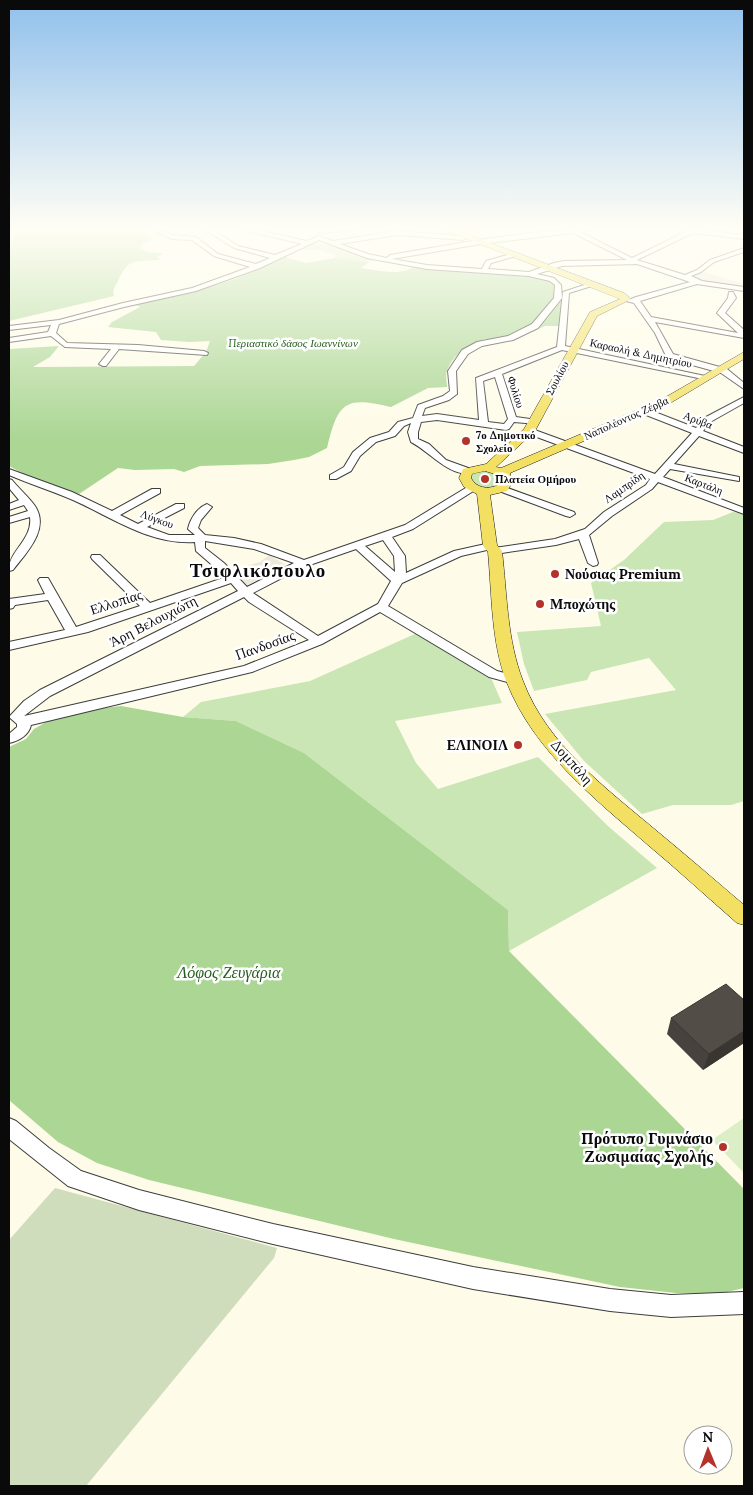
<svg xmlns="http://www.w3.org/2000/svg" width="753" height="1495" font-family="Lora,serif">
<rect width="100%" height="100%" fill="#fefce8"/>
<g fill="#c9e6b4">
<path d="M326 242 357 255 375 260C366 264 345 258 333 258L335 255 320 250H299L313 243 321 245Z"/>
<polygon points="484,470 499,474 500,483 498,486 488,489 476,487 469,477 473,472"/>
<polygon points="733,512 744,513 744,801 731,805 673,805 642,814 584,761 545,714 676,690 649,658 591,672 587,680 534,691 524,664 517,632 601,626 591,583 624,560 664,522 713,520"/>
<polygon points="417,633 492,680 502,703 395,721 416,763 438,789 538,757 609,827 657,868 509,951 508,910 304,753 236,721 183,717 201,702 310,681"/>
</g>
<g fill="#abd694">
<path d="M22 230H171L172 232H143L152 240 143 244 140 248 148 252 162 253V255L157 256 160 260C136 262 128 257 118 281 115 287 112 289 114 296L9 321V244Z"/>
<path d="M285 257 306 263 336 258 369 262 361 268C379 270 399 277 415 266 439 268 536 271 550 281 556 285 556 292 555 298L563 299 559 326H545L532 332 525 331 492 341 486 339C470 343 453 354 447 371 445 375 447 382 447 387L428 388 391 407C345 396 338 402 327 448L309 457 294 460 268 464 200 466 184 472 174 469 135 470 118 468 79 494 28 476 9 466V349L59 346 50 357 33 367 194 366 206 352 210 341 189 342 161 340 156 332 108 327 112 322 140 307 136 305 195 292 235 279Z"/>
<polygon points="121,706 183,717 236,721 304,753 508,910 509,951 744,1189 744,1288 718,1294 676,1293 620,1287 394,1239 149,1180 97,1163 58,1142 9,1100 9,747 26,739 34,729 50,720 95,709"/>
</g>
<polygon fill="#cfddbc" points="55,1188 277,1248 274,1258 86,1486 9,1486 9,1240"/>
<polygon fill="#dbeec6" points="744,1118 744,1173 712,1140"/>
<g fill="#ece9da">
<polygon points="702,271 744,284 744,287 703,282 691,277"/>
<polygon points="269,555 286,565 247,585 235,576 235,574 243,573 243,567 260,562"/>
</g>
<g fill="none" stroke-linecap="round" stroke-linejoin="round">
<g stroke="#3d3d3d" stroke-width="2">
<g id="minor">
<path d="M153 230H162L173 235 196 237 218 254 256 264 270 258 234 248 205 230H213L238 246 275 255 302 244 244 230H257L307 241 319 236 333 241 389 232 384 230 463 236 466 238 463 240 397 235 340 244 368 254 387 258 390 255C455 244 522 230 588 230L580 232 632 258 685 232 680 230H701L744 235V239L693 233 637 260 685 275 697 270 710 260 744 248V252L714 262 701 272 691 276 702 281 744 287V291L697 284 640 301 651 317 738 333 717 313 728 298 729 292H733L736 298 725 313 744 330V338L655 322 673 354 727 369 744 383V389L721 373 667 358 655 333 634 303 626 301 636 297 690 282 637 264 562 266 537 274 554 278 561 285 562 298 538 328 513 340 482 346 468 354 456 371 457 394 449 400 425 408 422 416 437 414 479 420 476 378 557 347 563 292 593 282 596 284 595 285 569 293 565 346 705 376H708V380L562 350 502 374 516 417 537 420V424L514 422 509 429 506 430 437 420 421 422 418 432V439L429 444 446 460 471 469V473C449 477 429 451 411 442L408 432 411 423 404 426 395 436 376 442 360 456 351 471 336 479H330V475L344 467 353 452 370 438 389 432 398 422 413 418 418 405 443 396 450 391 448 371 462 350 477 342 508 336 532 324 554 298 555 285 550 281 529 276 427 269 367 258 319 240 260 268 196 291 124 307 59 324 56 333 67 343 138 345 204 351 208 353 207 355 119 349 106 366H103L99 364 111 349 65 347 51 336 9 342V338L48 332 51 325 9 330V326L59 320 123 303 192 288 250 267 214 256 192 240 172 239ZM573 233 627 260 564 261 554 263 529 272 488 269 491 263 516 256V254L514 253 486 261 482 269 427 265 392 259 481 244ZM495 377 508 419 504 424 488 422 483 381Z"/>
<polygon points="321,230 358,230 319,233"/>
<path d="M744 397V403L712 421 703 431 744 447V453L699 436 674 464 739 477V481L670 469 663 477 744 508V514L658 482 652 489 612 516 589 535 598 563 597 565 593 566 588 563 579 539 556 545 495 554 491 553V549L461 556 402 583 388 606 497 671 520 677 521 680 520 683 515 684 489 677 380 612 322 644 252 672 31 725C29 735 19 741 9 743V734L17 727V724L9 717 24 701 40 690 238 591 231 583 88 632 9 650V642L65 630 48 600 15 605 13 608 9 609V599L45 594 38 580 40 578H48L76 627 140 606 92 559 91 557 92 555H100L150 603 226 577 196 551 195 542C150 545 113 518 73 500 52 491 30 484 9 475V469L72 492 112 511 152 489H160V493L120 515 138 524 176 504H184V508L147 527 169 535H195L188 529C190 519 197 508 207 504L212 507 201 520 198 528 205 535 234 538 261 544 304 560 405 525 469 486H475V490L413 529 392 537 405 556 406 573 454 551 490 543 494 544V548L555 539 585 529 604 512 646 485 650 479 526 433V429H532L655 474 692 433 641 413V409H647L696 428 706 417ZM383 540 394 556 395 572 365 546ZM205 541 254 549 294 563 247 587 224 563 205 548ZM356 549 391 581 378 604 318 636 253 593 301 568ZM244 597 249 602 309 640 244 666 24 716 50 696Z"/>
<path d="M9 479 12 480C19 489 29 497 35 506 50 529 27 552 13 570L9 571C8 551 33 540 30 517L9 523V517L28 511 24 505 9 510V504L19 500 9 488Z"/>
<polygon points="502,486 574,512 575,514 570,517 566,516 499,491 497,489"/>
<polygon points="9,1118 16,1121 49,1148 81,1171 139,1190 273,1224 473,1267 610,1289 671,1295 744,1292 744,1314 671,1317 610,1311 473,1289 273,1244 139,1210 68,1186 9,1139"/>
</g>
</g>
<g stroke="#1b1b1b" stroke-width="1">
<path id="major" d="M444 230H456L624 293 631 299 597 316 535 431 496 467 501 468 659 401 744 352V359L667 405 510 473 512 483 507 491 490 495 497 545 502 551C507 594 507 640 523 681 547 745 608 790 658 832 687 856 716 881 744 905V925L737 923C707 897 678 870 648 845 595 799 534 751 507 683 491 643 492 595 488 552L483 546 477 494 464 487 459 478 463 469 486 464 524 429 590 312 620 299ZM485 471 498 475 500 483 498 485C488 490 476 488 471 478L472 474Z"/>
</g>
<use href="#minor" fill="#fff" fill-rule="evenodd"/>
<use href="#major" fill="#f3e063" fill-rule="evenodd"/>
</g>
<polygon fill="#47423d" points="744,1000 744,1043 703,1070 667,1034 671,1018"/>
<polygon fill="#393632" points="744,1031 744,1043 703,1070 709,1054"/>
<polygon fill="#524d47" stroke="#393632" points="726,984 744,1000 744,1031 709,1054 671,1018"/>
<linearGradient id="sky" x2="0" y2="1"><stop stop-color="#91c0ec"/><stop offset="0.52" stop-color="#fffef5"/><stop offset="1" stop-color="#fffef5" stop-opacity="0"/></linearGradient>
<rect width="753" height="440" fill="url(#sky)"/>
<g fill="#b33229" stroke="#fff" stroke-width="2">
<circle cx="466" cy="441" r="5"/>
<circle cx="485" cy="479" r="5"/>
<circle cx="555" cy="574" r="5"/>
<circle cx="540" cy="604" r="5"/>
<circle cx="518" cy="745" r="5"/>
<circle cx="723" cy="1147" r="5"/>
</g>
<g text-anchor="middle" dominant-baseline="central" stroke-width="5" stroke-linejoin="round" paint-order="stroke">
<g font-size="11" font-style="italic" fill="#255e1e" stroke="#fff">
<text x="293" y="343">Περιαστικό δάσος Ιωαννίνων</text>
</g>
<g font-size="11" fill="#0a0a0a" stroke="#fff">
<text transform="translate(641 353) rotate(12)">Καραολή &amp; Δημητρίου</text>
<text transform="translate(557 378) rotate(-62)">Σουλίου</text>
<text transform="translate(516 392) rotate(72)">Φυλίου</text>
<text transform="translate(626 418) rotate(-24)">Ναπολέοντος Ζέρβα</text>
<text transform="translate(698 420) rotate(21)">Αρύβα</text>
<text transform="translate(704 484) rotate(21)">Καρτάλη</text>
<text transform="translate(624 487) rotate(-35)">Λαμπρίδη</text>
<text transform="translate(157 519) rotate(20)">Λύγκου</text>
</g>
<g font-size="11" font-weight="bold" fill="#0a0a0a" stroke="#fff" text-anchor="start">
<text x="476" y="435">7ο Δημοτικό<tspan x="476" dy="13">Σχολείο</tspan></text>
<text x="495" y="479">Πλατεία Ομήρου</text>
</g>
<g font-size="14" font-weight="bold" fill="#0a0a0a" stroke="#fff" text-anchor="start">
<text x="565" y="574">Νούσιας Premium</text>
<text x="550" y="604">Μποχώτης</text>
<text x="508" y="745" text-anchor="end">ΕΛΙΝΟΙΛ</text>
</g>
<g font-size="14" fill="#0a0a0a" stroke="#fff">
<text transform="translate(116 602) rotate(-18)">Ελλοπίας</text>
<text transform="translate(153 621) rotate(-27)">Άρη Βελουχιώτη</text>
<text transform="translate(265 645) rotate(-20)">Πανδοσίας</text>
<text transform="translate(572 762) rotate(48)">Δομπόλη</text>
</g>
<g font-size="16" font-style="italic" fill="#255e1e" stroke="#fff">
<text x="229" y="972">Λόφος Ζευγάρια</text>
</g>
<g font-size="16" font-weight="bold" fill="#0a0a0a" stroke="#fff" text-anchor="end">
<text x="713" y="1138">Πρότυπο Γυμνάσιο<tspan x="713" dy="18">Ζωσιμαίας Σχολής</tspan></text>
</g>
<g font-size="19" font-weight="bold" letter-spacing="1" fill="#0a0a0a" stroke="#fff">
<text x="258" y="570">Τσιφλικόπουλο</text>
</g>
</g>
<rect width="753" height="1495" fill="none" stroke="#0a0a0a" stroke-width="20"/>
<g transform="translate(708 1450) rotate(359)"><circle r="24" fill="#ffffff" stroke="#9d9d9d"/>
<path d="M0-4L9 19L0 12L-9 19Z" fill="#b33229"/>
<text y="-8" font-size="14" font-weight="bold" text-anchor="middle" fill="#0a0a0a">N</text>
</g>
</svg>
